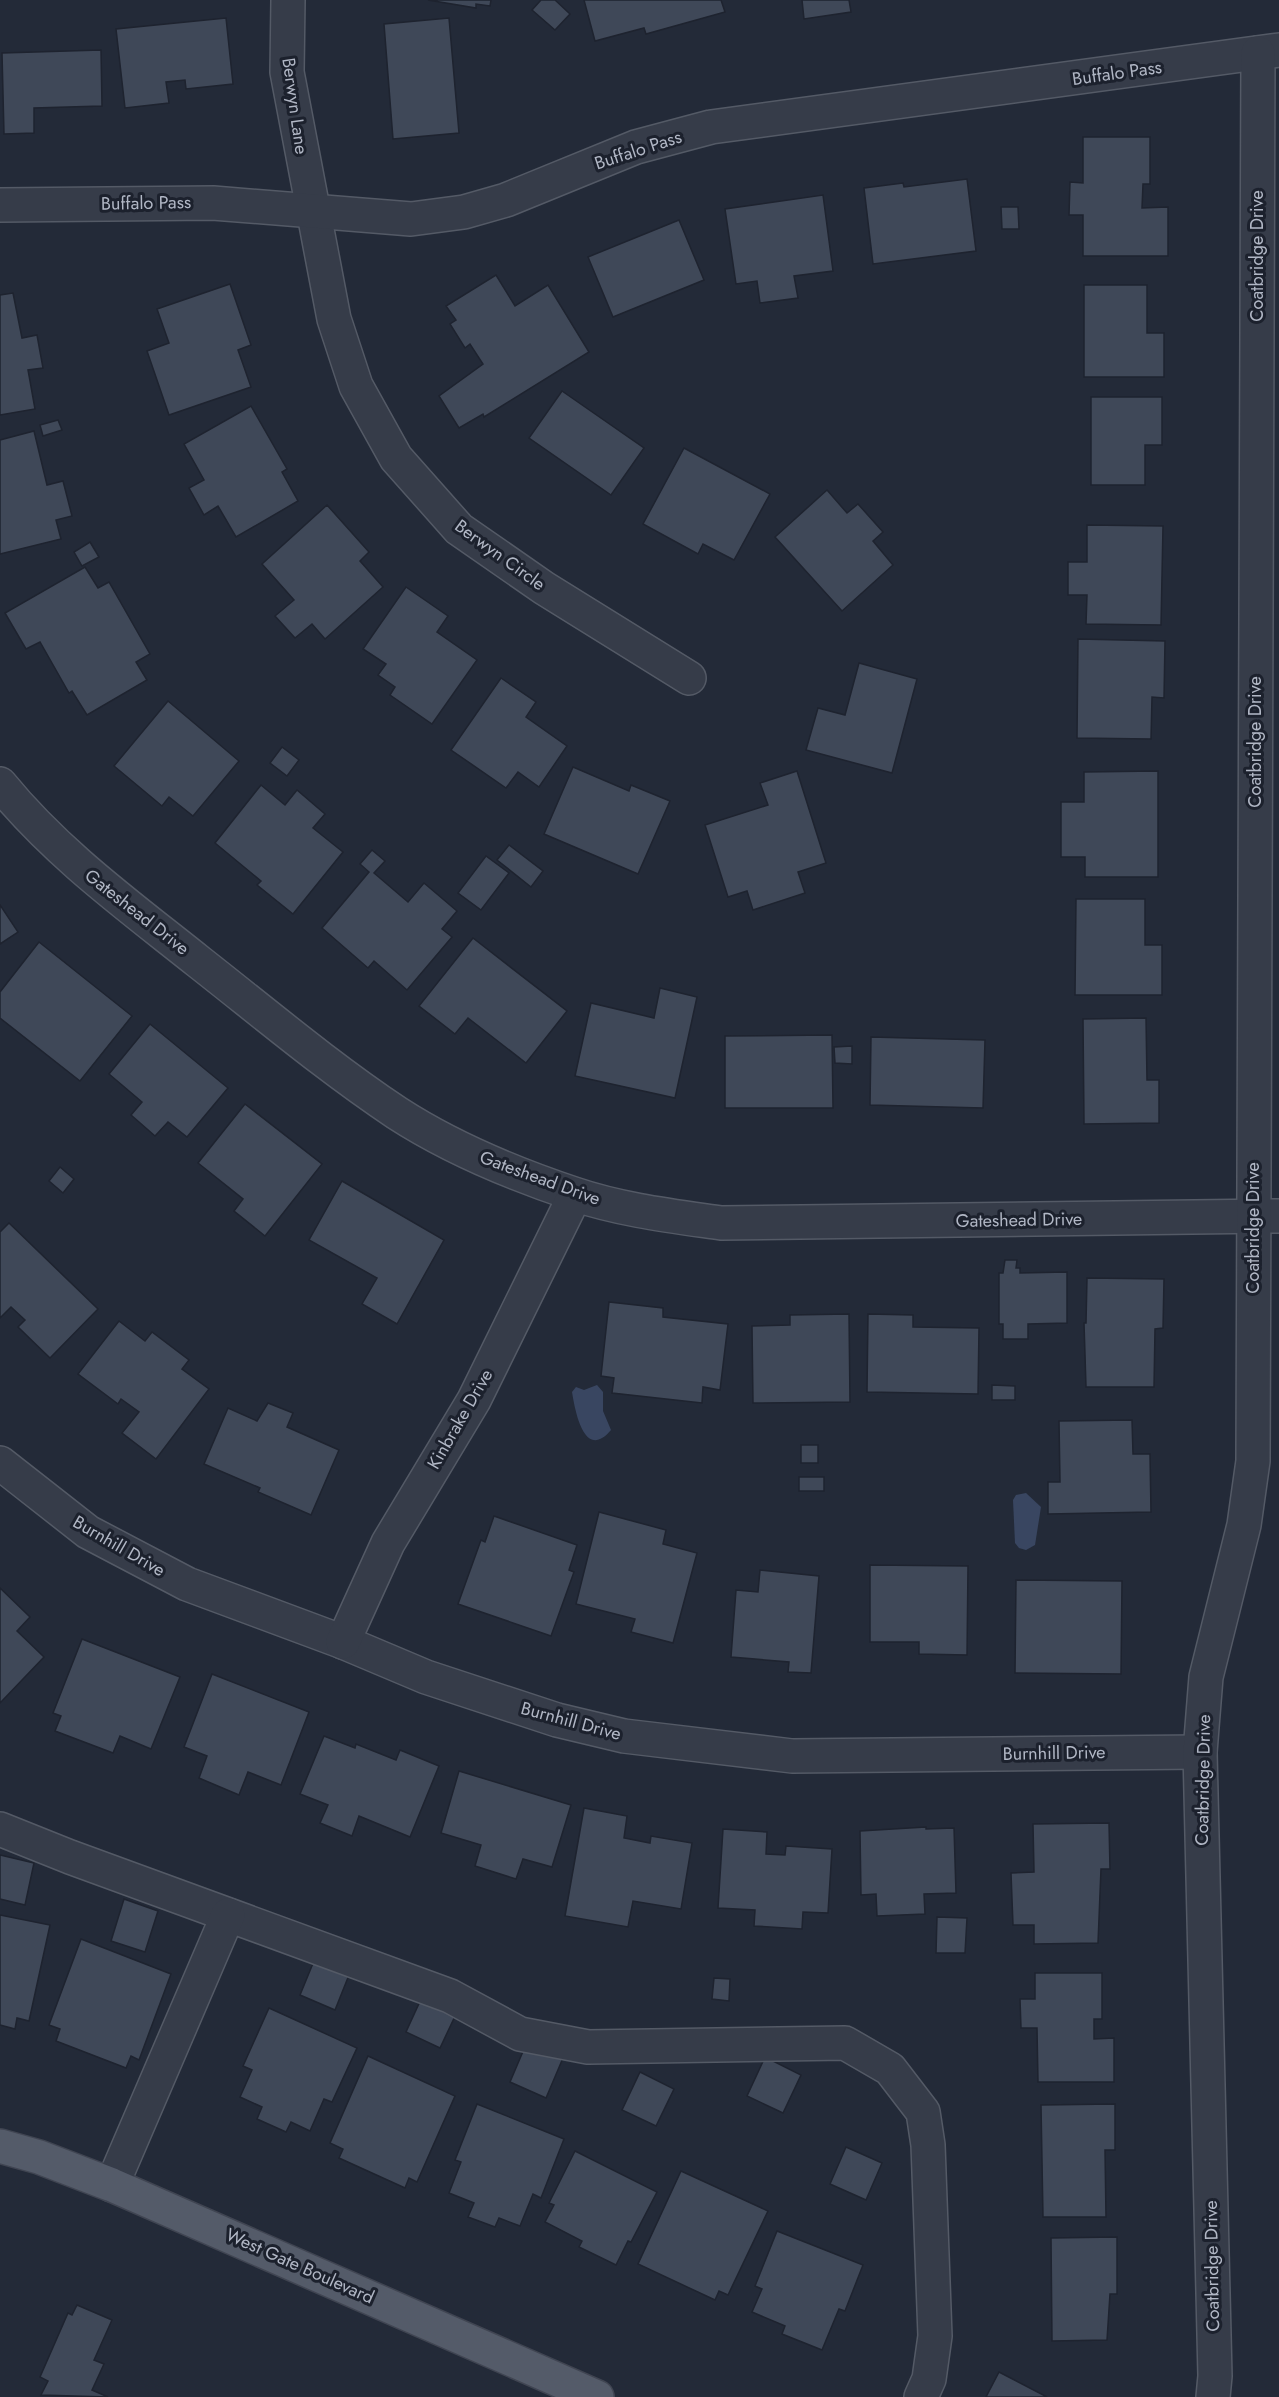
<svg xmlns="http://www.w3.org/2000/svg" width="1279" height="2397" font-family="Jost,sans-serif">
<rect width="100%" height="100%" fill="#232a38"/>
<g fill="#394661">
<path d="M597 1385 603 1392V1411L611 1430C584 1462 575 1410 572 1392L576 1387 584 1390Z"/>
<polygon points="1026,1493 1041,1507 1035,1545 1026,1550 1019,1548 1015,1543 1013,1500 1016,1495"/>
</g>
<g fill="#3f4858" stroke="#1e232f" stroke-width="1.5">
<polygon points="428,0 491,0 490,6 476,4 476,8"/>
<polygon points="541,0 555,0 570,14 555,30 532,10"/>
<polygon points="584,0 721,0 725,12 646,34 644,28 595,41"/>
<polygon points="802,0 849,0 851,12 804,19"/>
<polygon points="226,18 233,84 186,89 185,80 166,82 169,103 125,108 116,29"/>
<polygon points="449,18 459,133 393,139 384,24"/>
<polygon points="101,50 102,106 34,108 34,133 4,134 2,53"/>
<polygon points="1083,137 1150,137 1150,184 1143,184 1142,208 1168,207 1168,256 1083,256 1083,215 1069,215 1070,182 1083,183"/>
<polygon points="967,179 976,251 873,264 864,188 903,183 904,187"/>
<polygon points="823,195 833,271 794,276 798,298 760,303 757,281 736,284 725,209"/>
<polygon points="1001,207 1018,207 1019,229 1002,229"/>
<polygon points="679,220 704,280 613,317 588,257"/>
<polygon points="496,275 515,306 548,285 589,352 484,417 483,414 459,428 439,396 483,364 470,344 465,348 450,324 456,320 446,306"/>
<polygon points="230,284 251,345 238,350 251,387 169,415 147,351 169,343 157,309"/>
<polygon points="1084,285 1147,285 1147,333 1164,333 1164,377 1084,377"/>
<polygon points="13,293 22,338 37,335 43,368 28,370 35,409 0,415 0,295"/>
<polygon points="562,391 644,448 611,495 529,438"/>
<polygon points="1091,397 1162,397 1162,445 1145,445 1145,485 1091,485"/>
<polygon points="251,406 287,469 282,472 298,501 236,537 218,506 204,515 189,488 204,480 184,444"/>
<polygon points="58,420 62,430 43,436 40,425"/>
<polygon points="34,431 47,485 63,481 72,516 56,520 61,539 0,554 0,440"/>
<polygon points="684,448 770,494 734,560 703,544 698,554 643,524"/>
<polygon points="827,490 847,513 858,504 883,532 873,541 893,565 842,611 775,537"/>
<polygon points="327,505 369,552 360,561 383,587 325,639 312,624 295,638 275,616 294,600 262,564"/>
<polygon points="1087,525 1163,526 1161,625 1086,624 1087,595 1068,595 1068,562 1087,562"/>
<polygon points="90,542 99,557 82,566 74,552"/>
<polygon points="85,567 98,588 109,582 150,654 136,662 147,680 87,715 72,691 69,693 40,642 26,649 5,613"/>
<polygon points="406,587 448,616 437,632 477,660 432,724 390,695 395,687 378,675 386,664 363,649"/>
<polygon points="1078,639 1165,641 1164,698 1152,697 1151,739 1077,738"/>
<polygon points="859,663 917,679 892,773 806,750 818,708 845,715"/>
<polygon points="501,678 536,702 526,717 567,746 539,787 518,772 506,788 451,750"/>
<polygon points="168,701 239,761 193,816 169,797 162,806 114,766"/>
<polygon points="282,747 299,760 287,776 270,763"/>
<polygon points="573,767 629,791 631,785 670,801 638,874 544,834"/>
<polygon points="797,771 826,863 798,872 805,893 753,910 747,891 728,897 705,825 768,805 760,783"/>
<polygon points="1158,771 1158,877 1085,877 1085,857 1061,857 1061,802 1084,802 1084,772"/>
<polygon points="261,785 285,805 297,790 325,814 313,828 343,852 293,914 257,885 261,881 215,843"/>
<polygon points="509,845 543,871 531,887 497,860"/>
<polygon points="372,850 385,861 374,873 408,902 424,883 457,911 442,929 452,937 407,990 374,961 368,968 322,928 369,872 360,864"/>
<polygon points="486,856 509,873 481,910 458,893"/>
<polygon points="1076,899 1145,899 1145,945 1162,945 1162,995 1075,995"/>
<polygon points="0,905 18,932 0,944"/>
<polygon points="473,938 567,1011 526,1063 468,1018 455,1034 419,1006"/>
<polygon points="39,942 132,1016 80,1081 0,1018 0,992"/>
<polygon points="660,988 697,997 675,1098 575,1076 591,1003 654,1018"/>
<polygon points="1146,1018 1147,1080 1159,1080 1159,1123 1084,1124 1083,1019"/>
<polygon points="150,1024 228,1088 187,1137 168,1122 155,1136 131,1115 142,1102 109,1074"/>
<polygon points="832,1035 833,1108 725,1108 725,1036"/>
<polygon points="871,1037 985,1040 983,1108 870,1105"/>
<polygon points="852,1046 852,1064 835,1063 834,1047"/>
<polygon points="245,1104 322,1164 265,1236 234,1211 243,1199 198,1163"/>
<polygon points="60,1167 74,1179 63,1193 49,1181"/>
<polygon points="342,1181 444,1240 397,1324 362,1304 377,1278 309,1240"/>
<polygon points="9,1223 98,1309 50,1358 18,1327 25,1320 11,1307 0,1318 0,1232"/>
<polygon points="1005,1260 1017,1260 1016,1268 1020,1268 1020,1273 1067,1272 1067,1323 1028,1324 1028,1339 1003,1339 1003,1324 999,1324 999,1273 1003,1273"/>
<polygon points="1087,1278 1164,1279 1163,1328 1155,1329 1154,1387 1086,1387 1084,1323 1086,1323"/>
<polygon points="609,1302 663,1308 663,1317 728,1324 720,1390 703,1387 702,1403 612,1393 614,1378 601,1376"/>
<polygon points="849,1314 850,1402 753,1403 752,1326 790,1325 790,1315"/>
<polygon points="868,1314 913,1315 913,1327 979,1328 978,1394 867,1392"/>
<polygon points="119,1321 145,1341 152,1332 189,1360 182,1369 209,1389 156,1459 122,1433 139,1412 121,1399 118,1404 78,1374"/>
<polygon points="992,1385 1015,1386 1015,1400 992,1400"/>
<polygon points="268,1403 293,1413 287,1427 339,1450 311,1515 258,1492 260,1488 204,1464 228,1408 257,1421"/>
<polygon points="1132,1420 1133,1454 1150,1454 1151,1512 1048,1514 1048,1482 1060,1482 1059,1421"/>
<rect x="801" y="1445" width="17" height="18"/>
<rect x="799" y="1477" width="25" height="14"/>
<polygon points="599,1512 666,1530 663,1544 697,1553 673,1643 631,1632 635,1619 576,1604"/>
<polygon points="494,1516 577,1545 569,1570 574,1572 551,1636 458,1604 481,1540 485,1542"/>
<polygon points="870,1565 968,1566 967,1655 919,1654 919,1642 870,1642"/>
<polygon points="760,1570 819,1576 811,1673 788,1672 789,1662 731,1657 736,1590 758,1592"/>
<polygon points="1016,1580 1122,1581 1121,1674 1015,1673"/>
<polygon points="0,1588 30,1617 17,1631 44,1657 0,1703"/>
<polygon points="82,1639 180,1677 151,1749 120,1736 113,1753 55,1731 61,1716 53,1713"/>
<polygon points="212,1674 309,1712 281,1785 248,1772 239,1795 199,1778 207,1756 184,1747"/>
<polygon points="324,1736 355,1748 356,1744 396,1760 400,1750 439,1766 410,1837 359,1816 352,1836 320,1823 328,1805 300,1794"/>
<polygon points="459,1771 571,1805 552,1867 523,1859 516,1879 475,1866 481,1845 441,1833"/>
<polygon points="584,1808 627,1816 624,1838 650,1843 651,1836 692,1843 681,1909 633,1901 628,1927 565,1916"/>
<polygon points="1109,1823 1110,1869 1101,1869 1098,1943 1034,1944 1034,1925 1013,1925 1011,1873 1034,1872 1033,1824"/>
<polygon points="926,1827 926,1829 954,1828 956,1893 924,1894 925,1914 877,1916 876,1894 861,1895 860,1831"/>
<polygon points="723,1829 767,1832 766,1854 785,1855 786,1846 832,1849 828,1913 803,1912 802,1929 754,1926 755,1910 718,1908"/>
<polygon points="0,1855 34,1863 25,1905 0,1899"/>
<polygon points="124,1899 158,1911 145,1952 111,1941"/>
<polygon points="0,1915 50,1925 29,2021 17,2018 15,2029 0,2025"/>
<polygon points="937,1917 967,1918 965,1953 936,1953"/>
<polygon points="81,1939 171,1974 139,2060 131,2056 126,2068 56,2041 60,2029 49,2025"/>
<polygon points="316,1956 351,1970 335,2010 300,1995"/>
<polygon points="1035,1973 1102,1973 1102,2019 1094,2019 1094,2039 1114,2038 1114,2082 1038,2082 1037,2028 1021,2028 1020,1999 1035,1999"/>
<polygon points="714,1978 730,1979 729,2001 712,1999"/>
<polygon points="422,1997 457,2012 440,2048 406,2032"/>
<polygon points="269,2008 357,2048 332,2102 324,2099 310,2131 291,2122 286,2132 257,2119 262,2107 240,2097 252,2070 243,2066"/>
<polygon points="527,2042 563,2058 546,2098 510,2082"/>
<polygon points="368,2056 455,2096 417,2182 409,2178 405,2188 339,2158 343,2149 330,2143"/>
<polygon points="765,2057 801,2075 783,2113 747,2096"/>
<polygon points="640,2072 674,2089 656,2126 622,2110"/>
<polygon points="477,2104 564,2139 541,2198 533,2194 520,2226 499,2218 495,2227 468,2217 474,2203 449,2193 461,2162 455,2160"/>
<polygon points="1115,2104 1115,2150 1105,2150 1106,2217 1043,2217 1041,2105"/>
<polygon points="846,2147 882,2163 866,2200 830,2184"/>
<polygon points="575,2151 657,2192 631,2242 628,2241 616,2265 579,2247 582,2241 545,2222 554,2205 549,2203"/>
<polygon points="681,2171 768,2211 728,2295 719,2291 715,2300 638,2264"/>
<polygon points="777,2231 863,2265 845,2311 839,2309 822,2350 782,2334 785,2326 752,2312 762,2289 755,2286"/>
<polygon points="1117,2237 1117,2294 1110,2294 1107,2340 1052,2341 1051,2238"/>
<polygon points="77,2305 112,2320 94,2360 104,2364 92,2390 108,2397 41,2395 48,2381 40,2377 68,2313 72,2315"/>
<polygon points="999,2372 1047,2397 986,2397"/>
</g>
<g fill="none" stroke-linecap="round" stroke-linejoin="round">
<g stroke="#545a66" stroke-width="36">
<g id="minor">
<polyline points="288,0 287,72 334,319 356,386 396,458 459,529 544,588 689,678"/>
<polyline points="0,205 213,203 411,219 464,212 506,200 636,147 711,127 1279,50"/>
<path d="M0 784C57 854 129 906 199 962 264 1013 328 1067 397 1113 451 1148 514 1174 574 1194 621 1210 672 1216 721 1223L1279 1216"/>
<polyline points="0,1463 88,1532 187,1584 343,1642 426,1677 557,1720 624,1736 792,1756 1200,1752"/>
<polyline points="343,1642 388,1543 474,1400 575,1195"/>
<polyline points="0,1829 70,1857 450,1996 520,2034 588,2047 845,2043 890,2069 923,2112 928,2145 935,2336 929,2379 921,2397"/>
<polyline points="112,2185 228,1915"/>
<polyline points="1213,2397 1215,2376 1200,1752 1206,1677 1244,1525 1253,1461 1258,53"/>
</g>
</g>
<g stroke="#404552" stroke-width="36">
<polyline id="major" points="0,2146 39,2157 112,2185 597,2397"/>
</g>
<use href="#minor" stroke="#363c49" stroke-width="33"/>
<use href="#major" stroke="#545b69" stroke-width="33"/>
</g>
<g text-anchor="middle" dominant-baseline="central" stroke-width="6" stroke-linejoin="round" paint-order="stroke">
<g font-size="18" fill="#b1b7c5" stroke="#1c212d">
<text transform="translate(1117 73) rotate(-8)">Buffalo Pass</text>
<text transform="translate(295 106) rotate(82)">Berwyn Lane</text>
<text transform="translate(638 150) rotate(-18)">Buffalo Pass</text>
<text transform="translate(146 203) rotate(-1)">Buffalo Pass</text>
<text transform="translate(1257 256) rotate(-90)">Coatbridge Drive</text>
<text transform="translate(500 555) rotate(36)">Berwyn Circle</text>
<text transform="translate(1255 742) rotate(-90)">Coatbridge Drive</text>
<text transform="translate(137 912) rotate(38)">Gateshead Drive</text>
<text transform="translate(540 1178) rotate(20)">Gateshead Drive</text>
<text transform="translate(1019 1220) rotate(-1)">Gateshead Drive</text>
<text transform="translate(1253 1228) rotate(-90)">Coatbridge Drive</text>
<text transform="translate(460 1419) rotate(-60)">Kinbrake Drive</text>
<text transform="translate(119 1546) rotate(30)">Burnhill Drive</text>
<text transform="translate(571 1721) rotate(15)">Burnhill Drive</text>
<text transform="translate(1054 1753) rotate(-1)">Burnhill Drive</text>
<text transform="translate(1203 1780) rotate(-89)">Coatbridge Drive</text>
<text transform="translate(300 2266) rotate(24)">West Gate Boulevard</text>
<text transform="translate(1212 2266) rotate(-91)">Coatbridge Drive</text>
</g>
</g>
</svg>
